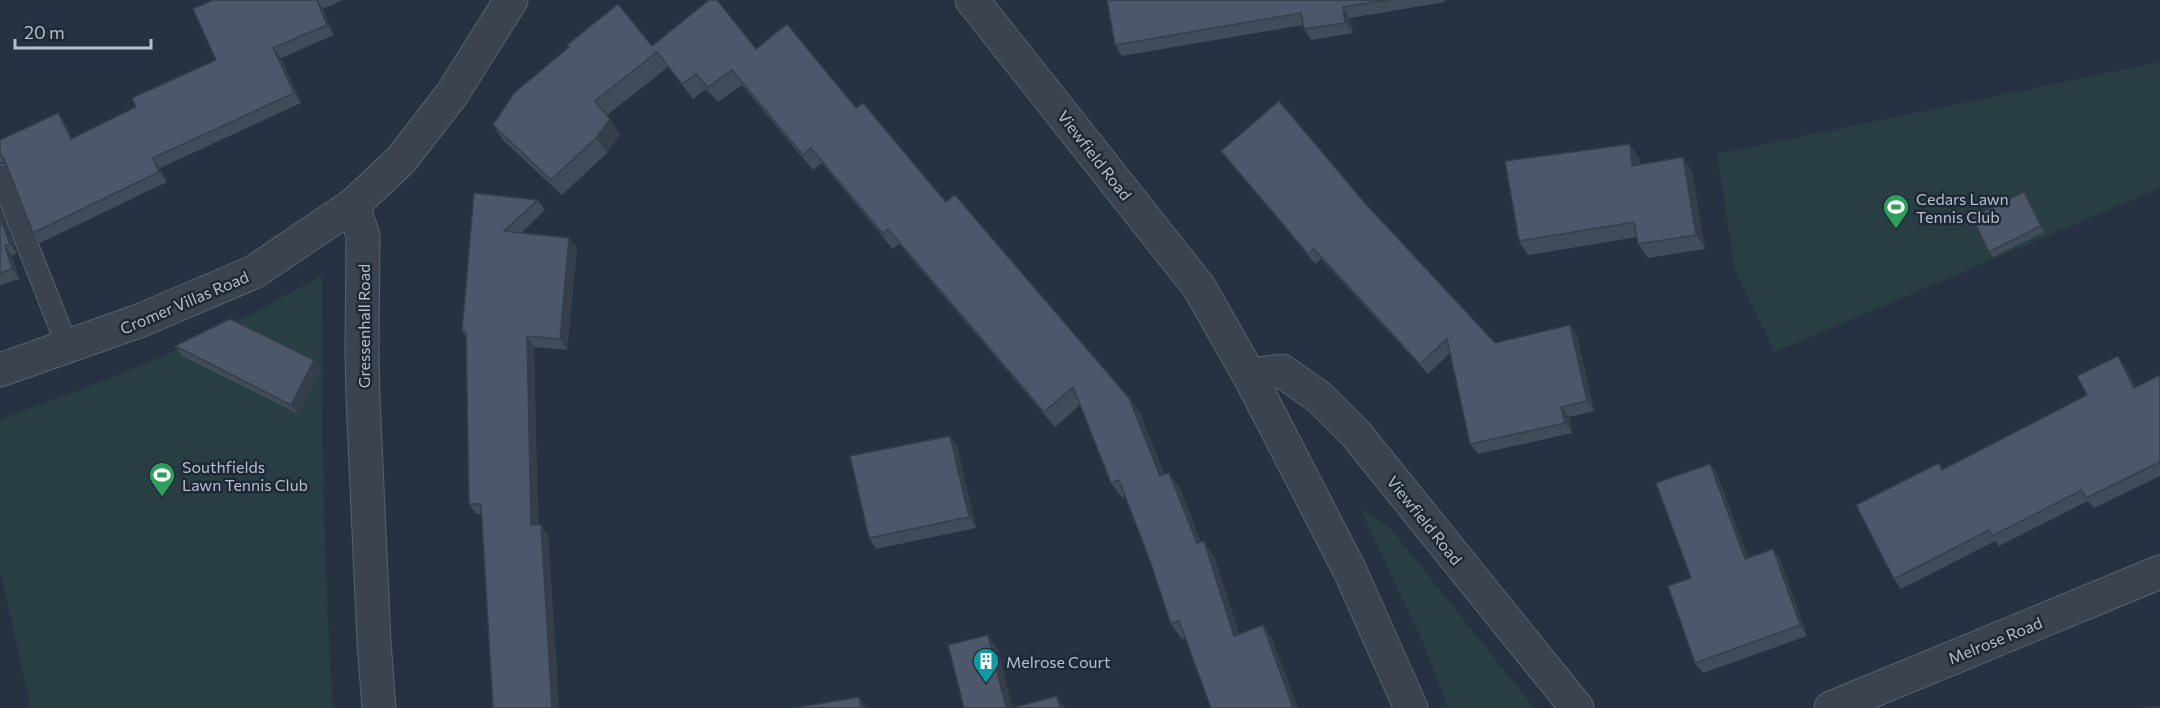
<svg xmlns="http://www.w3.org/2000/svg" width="2160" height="708" font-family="Commissioner,sans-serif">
<rect width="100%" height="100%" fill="#263141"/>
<g fill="#283e42">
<polygon points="2160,62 2160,188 1775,352 1735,271 1717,154"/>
<path d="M321 276 323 282C321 424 324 566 333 708H31L0 571V419C65 396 129 372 191 343 236 323 278 300 321 276Z"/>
<polygon points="1360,509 1390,528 1534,708 1448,708 1423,642"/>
</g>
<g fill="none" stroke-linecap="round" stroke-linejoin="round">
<g stroke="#58616e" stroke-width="23">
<polyline id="service" points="0,175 68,348"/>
</g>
<g stroke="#58616e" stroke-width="35">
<g id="minor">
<polyline points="972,0 1199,287 1249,375 1350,571 1411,708"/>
<polyline points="0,370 139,321 254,272 353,205"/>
<polyline points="1249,375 1282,371 1319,397 1356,434 1577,708"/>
<polyline points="379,708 374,642 363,398 362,350 363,236 353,205 401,160 452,94 511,0"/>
<polyline points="1831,708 2160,572"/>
</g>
</g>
<use href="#service" stroke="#3b4351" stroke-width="21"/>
<use href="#minor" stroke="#3b4351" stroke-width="33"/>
</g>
<g fill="#414c5b">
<polygon points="213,0 343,0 323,9 334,35 281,58 301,103 160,168 167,182 40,243 33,233 6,164 1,162 0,163 0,140 58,113 65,123 72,138 136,107 216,60"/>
<polygon points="1107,0 1445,0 1445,2 1350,18 1353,33 1311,40 1304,29 1303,25 1122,56 1115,45"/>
<polygon points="652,46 756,49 856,108 946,202 1129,398 1140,413 1164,475 1180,488 1201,542 1214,556 1239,634 1273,640 1185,638 1182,639 1171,624 1150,561 1125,496 1122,498 1111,483 1080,405 1055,427 899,244 893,249 822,163 813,170 742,85 718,102 706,89 693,99 668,67 607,115 620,134 607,153 562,195 503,140 493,125"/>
<polygon points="1221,151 1364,202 1495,343 1570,325 1577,336 1594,411 1569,417 1572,433 1478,454 1470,444 1450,353 1428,374 1321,259 1315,264 1229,161"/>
<polygon points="1639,157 1640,164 1692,171 1705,249 1648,258 1638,244 1637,237 1528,255 1519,241"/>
<polygon points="474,193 538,200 545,210 521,233 577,248 567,350 534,347 538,524 548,534 559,708 493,708 481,514 476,514 469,504 466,337 462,331"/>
<polygon points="2028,198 2045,232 1993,257 1989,252"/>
<polygon points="0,210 17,254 12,256 19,279 0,285"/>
<polygon points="175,346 321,369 298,414 182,356"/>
<polygon points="2125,366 2136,387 2160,375 2160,476 2094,508 2088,501 1999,546 1995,541 1901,589 1894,579 1943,469 2087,395"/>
<polygon points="957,446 976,528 876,549 869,538"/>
<polygon points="1710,464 1717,474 1748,558 1773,549 1780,559 1807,636 1703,673 1695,663 1691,578"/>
</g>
<g fill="#353e4a">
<polygon points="317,0 323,9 334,35 327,25"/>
<polygon points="1343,7 1350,18 1353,33 1345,23"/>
<polygon points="273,48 281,58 301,103 294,93"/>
<polygon points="58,113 65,123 78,150 71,139"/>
<polygon points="610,119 620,134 607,153 596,138"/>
<polygon points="1630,144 1639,157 1642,179 1632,166"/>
<polygon points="1683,157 1692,171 1705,249 1696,235"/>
<polygon points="153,158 160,168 167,182 159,172"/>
<polygon points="2024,192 2028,198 2045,232 2041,226"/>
<polygon points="0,210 17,254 10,244 0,218"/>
<polygon points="569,238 577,248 567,350 560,339"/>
<polygon points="5,246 12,256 19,279 12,269"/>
<polygon points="1570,325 1577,336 1594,411 1587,401"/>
<polygon points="527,336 534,347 538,535 531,525"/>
<polygon points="2118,356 2125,366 2141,398 2134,388"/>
<polygon points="314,360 321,369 298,414 291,405"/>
<polygon points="1129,398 1140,413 1171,491 1160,476"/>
<polygon points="1561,407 1569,417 1572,433 1565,423"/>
<polygon points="950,436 957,446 976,528 969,517"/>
<polygon points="1710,464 1717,474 1753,569 1745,559"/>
<polygon points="1169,473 1180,488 1207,558 1197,543"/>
<polygon points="541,524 548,534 559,708 552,708"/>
<polygon points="1204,541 1214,556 1245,651 1234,636"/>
<polygon points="1773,549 1780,559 1807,636 1800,625"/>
<polygon points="1263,625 1273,640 1298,708 1293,708"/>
<polygon points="988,635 998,649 1013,708 1006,708"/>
<polygon points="1057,696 1065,708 1060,708"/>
<polygon points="859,697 867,708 861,708"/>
</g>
<g fill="#4c586a" stroke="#353e4a" stroke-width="1.5">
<polygon points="213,0 317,0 327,25 273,48 294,93 153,158 159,172 33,233 4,159 0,154 0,140 58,113 71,139 136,107 132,98 216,60 193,9"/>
<polygon points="709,0 717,0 756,49 787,24 856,108 863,103 946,202 955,195 1129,398 1160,476 1169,473 1197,543 1204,541 1234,636 1263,625 1293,708 1211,708 1179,621 1171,624 1150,561 1119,480 1111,483 1073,387 1044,412 888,229 883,234 811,148 803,155 732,70 708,87 696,74 682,84 657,52 595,101 610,119 596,138 551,180 493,125 514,93 569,47 567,45 618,4 652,46"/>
<polygon points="1107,0 1388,0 1343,7 1345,23 1304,29 1301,13 1115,45"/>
<polygon points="1279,101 1364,202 1495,343 1570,325 1587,401 1561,407 1565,423 1470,444 1447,339 1420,364 1314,249 1308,254 1221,151"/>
<polygon points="1630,144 1632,166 1683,157 1696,235 1638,244 1634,222 1519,241 1505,161"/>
<polygon points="2024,192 2041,226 1989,252 1972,217"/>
<polygon points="474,193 538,200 504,231 569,238 560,339 527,336 531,525 541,524 552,708 493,708 481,504 469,504 466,331 462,331"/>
<polygon points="0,218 10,244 5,246 12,269 0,273"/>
<polygon points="230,319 314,360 291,405 175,346"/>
<polygon points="2118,356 2134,388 2160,375 2160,462 2086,498 2082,490 1992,536 1989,530 1894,579 1856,505 1939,463 1942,470 2087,395 2077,376"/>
<polygon points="950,436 969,517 869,538 850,456"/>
<polygon points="1710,464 1745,559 1773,549 1800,625 1695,663 1668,586 1691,578 1656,483"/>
<polygon points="988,635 1006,708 964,708 948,645"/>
<polygon points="1057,696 1060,708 1011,708"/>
<polygon points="859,697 861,708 793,708"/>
<polygon points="2160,706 2160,708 2143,708"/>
</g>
<defs>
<g id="stadium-pin" transform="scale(1.35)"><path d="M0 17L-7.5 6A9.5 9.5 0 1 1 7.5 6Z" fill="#2e9e5b" stroke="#1f2836"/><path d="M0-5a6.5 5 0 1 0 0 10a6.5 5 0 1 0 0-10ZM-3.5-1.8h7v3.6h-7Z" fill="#fff"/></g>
<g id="building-pin" transform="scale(1.35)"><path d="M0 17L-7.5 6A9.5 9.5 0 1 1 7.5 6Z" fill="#0f9aa8" stroke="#1f2836"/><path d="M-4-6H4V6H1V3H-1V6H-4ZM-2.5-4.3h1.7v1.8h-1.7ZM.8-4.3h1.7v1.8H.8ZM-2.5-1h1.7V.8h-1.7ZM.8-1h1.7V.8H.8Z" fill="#fff"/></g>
</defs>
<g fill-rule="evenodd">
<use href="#stadium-pin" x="1896" y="207"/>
<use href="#stadium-pin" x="162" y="475"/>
<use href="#building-pin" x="986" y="661"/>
</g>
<g text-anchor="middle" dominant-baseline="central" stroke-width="5" stroke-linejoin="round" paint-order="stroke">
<g font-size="16" fill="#b7bfcb" stroke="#1f2836">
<text transform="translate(1095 155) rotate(52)">Viewfield Road</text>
<text transform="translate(184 302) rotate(-23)">Cromer Villas Road</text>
<text transform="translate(363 326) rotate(-90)">Gressenhall Road</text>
<text transform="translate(1425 520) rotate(51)">Viewfield Road</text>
<text transform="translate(1995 640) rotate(-22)">Melrose Road</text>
</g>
<g font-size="16" fill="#b7bfcb" stroke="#1f2836" text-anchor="start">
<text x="1916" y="198">Cedars Lawn<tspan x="1916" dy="18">Tennis Club</tspan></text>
<text x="182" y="466">Southfields<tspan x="182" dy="18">Lawn Tennis Club</tspan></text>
<text x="1006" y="661">Melrose Court</text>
</g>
</g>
<path d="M15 39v9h136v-9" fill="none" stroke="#b7bfcb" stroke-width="3"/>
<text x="24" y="39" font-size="18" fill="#b7bfcb" stroke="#1f2836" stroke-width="4.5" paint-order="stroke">20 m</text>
</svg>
